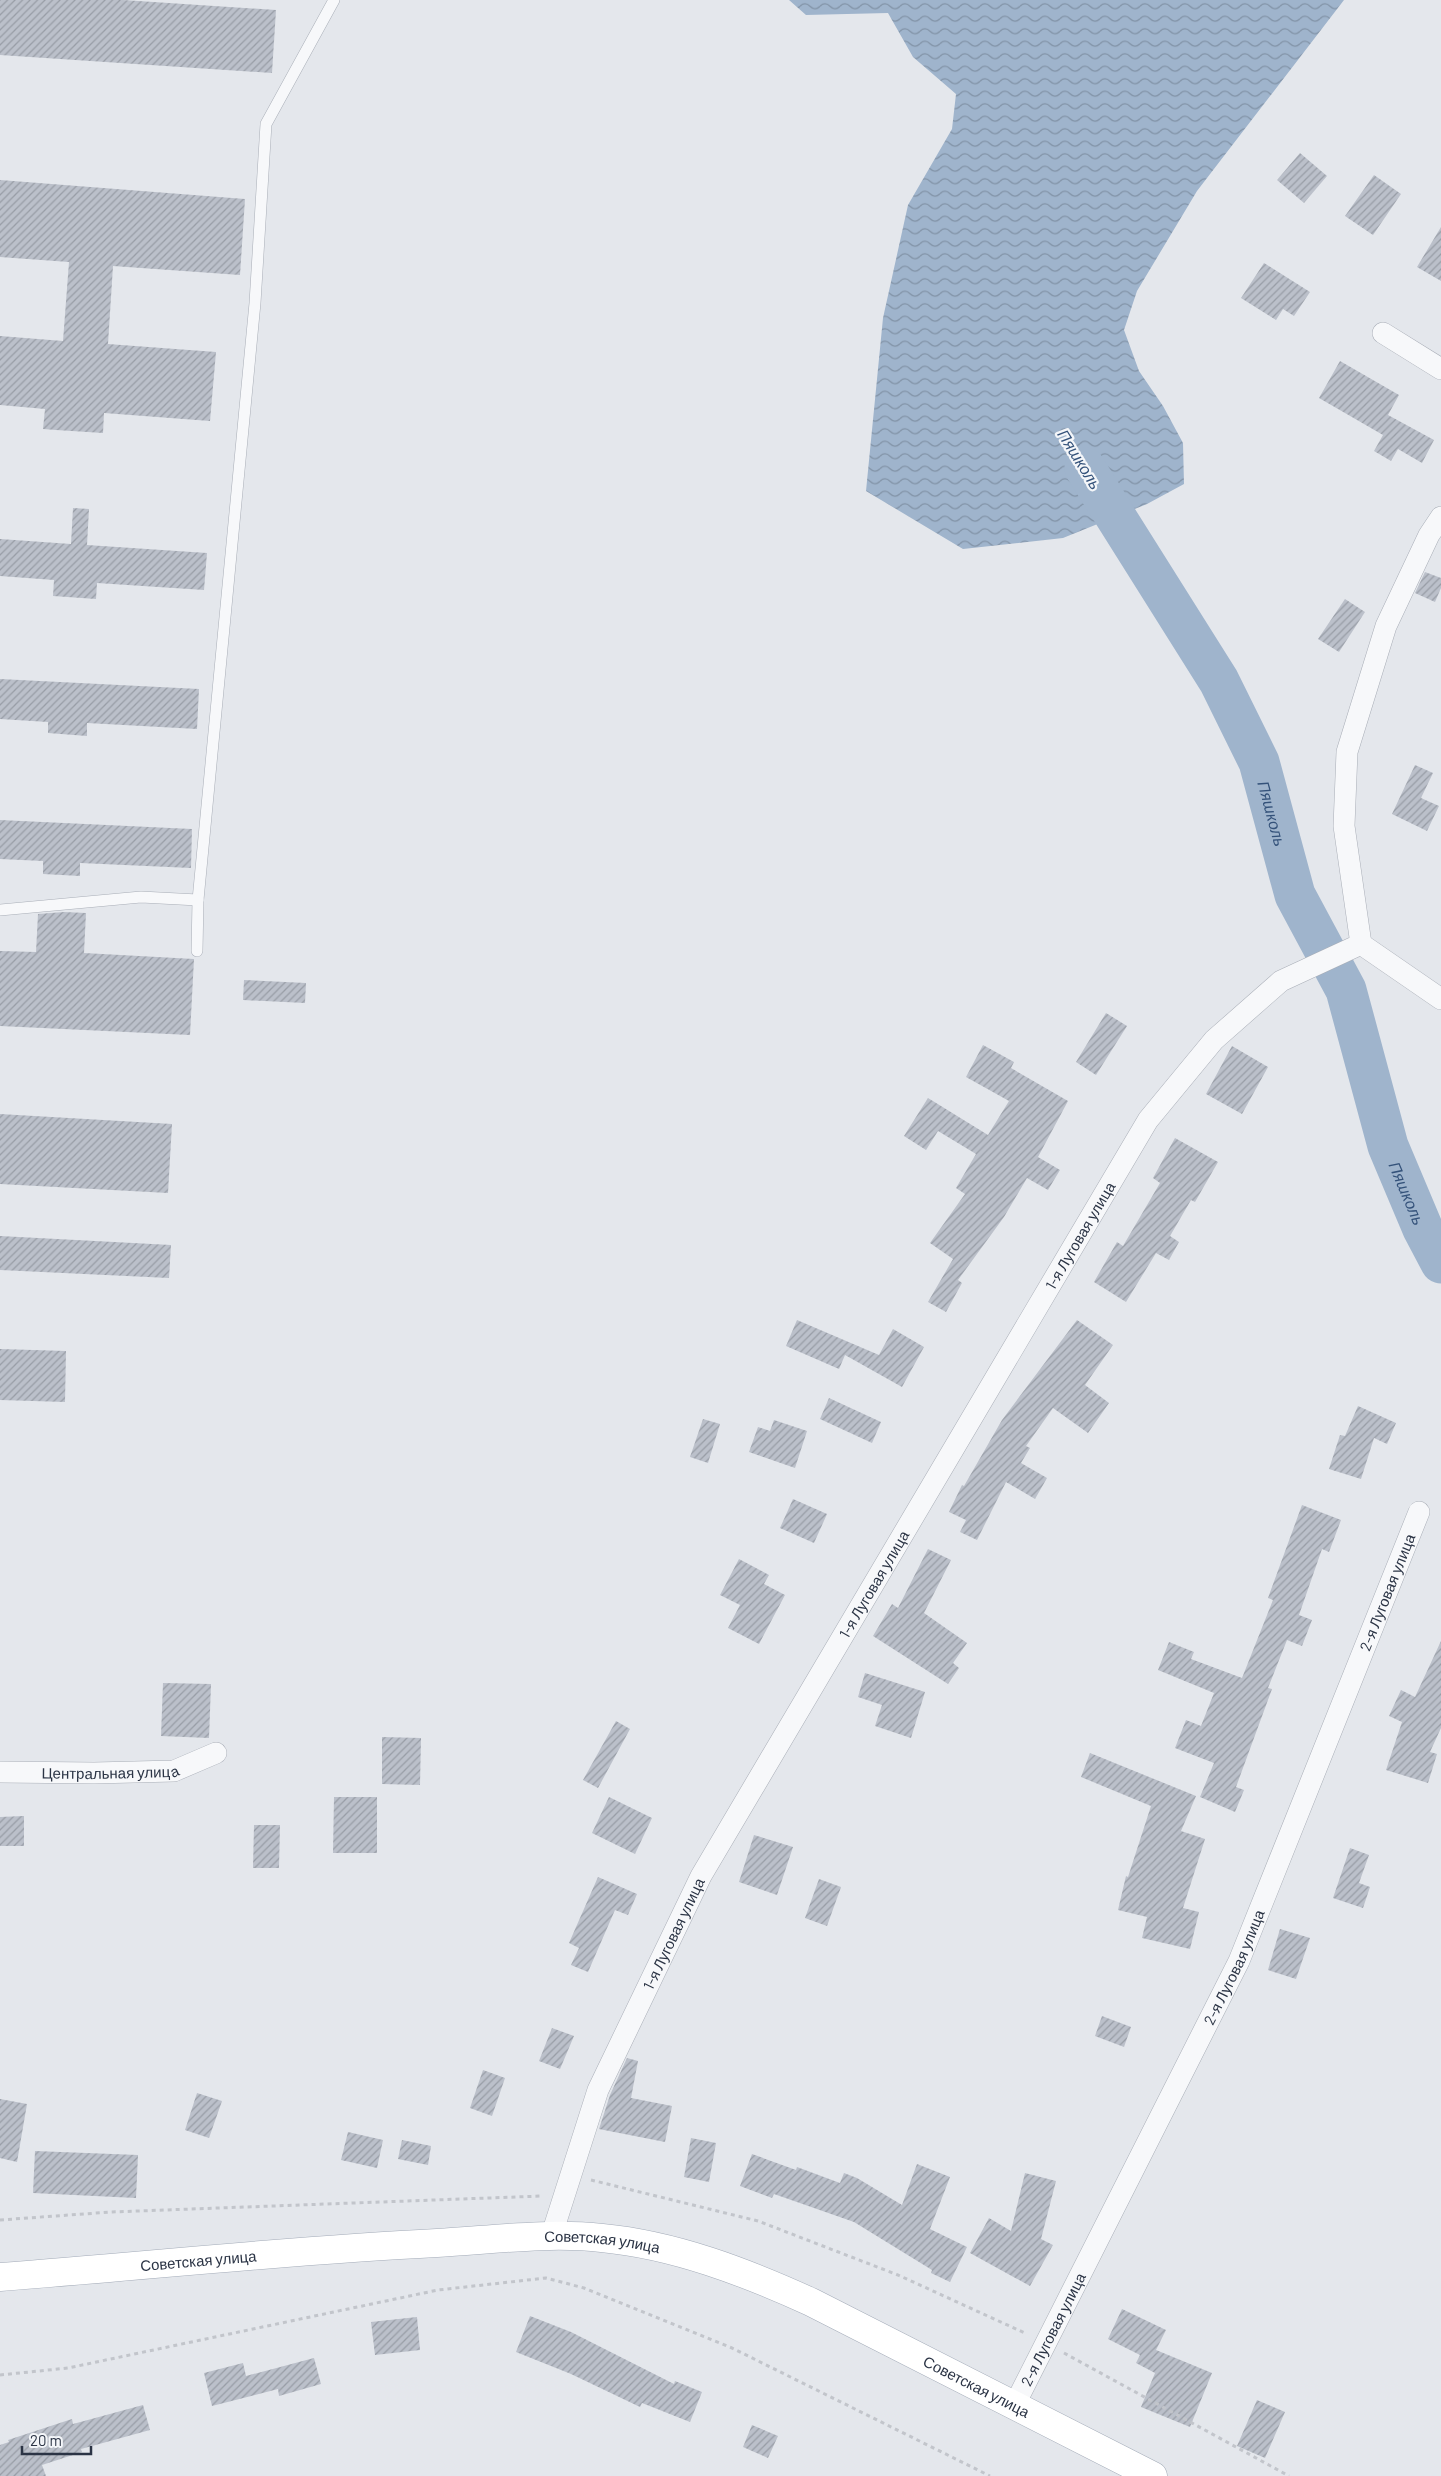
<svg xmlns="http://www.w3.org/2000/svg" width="1441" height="2476" font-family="Barlow,sans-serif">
<defs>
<pattern id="water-waves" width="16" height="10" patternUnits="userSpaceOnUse" patternTransform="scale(1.25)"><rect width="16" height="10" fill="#9fb4cc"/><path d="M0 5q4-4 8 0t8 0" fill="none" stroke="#8293a7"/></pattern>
<pattern id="building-hatch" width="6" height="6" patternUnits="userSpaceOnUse" patternTransform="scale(1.25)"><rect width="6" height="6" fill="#bbc0ca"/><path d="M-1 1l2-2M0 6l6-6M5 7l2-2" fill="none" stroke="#989da6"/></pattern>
</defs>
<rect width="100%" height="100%" fill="#e4e7ec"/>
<polygon fill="url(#water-waves)" points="789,0 1344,0 1197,191 1137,291 1124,330 1139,371 1163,406 1183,443 1184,484 1147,504 1063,538 963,549 866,491 883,318 908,205 952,129 956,94 913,57 888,13 806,15"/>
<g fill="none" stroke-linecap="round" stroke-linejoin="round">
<path stroke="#9fb4cc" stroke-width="41" id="s1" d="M1085 468 1219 681 1259 762 1295 895 1346 990 1388 1146 1423 1229 1441 1263"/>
</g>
<g fill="url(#building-hatch)">
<polygon points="0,0 123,0 276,10 272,73 0,55"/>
<polygon points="1300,153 1327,176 1304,203 1277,180"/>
<polygon points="1374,175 1401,194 1373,235 1345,216"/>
<polygon points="0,180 245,199 240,275 113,266 108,344 216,352 210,421 104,413 103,433 56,430 43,429 45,409 0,405 0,336 63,341 69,262 0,257"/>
<polygon points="1441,227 1441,281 1417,267"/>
<polygon points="1264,263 1310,292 1294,316 1283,309 1276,320 1241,298"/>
<polygon points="1340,361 1399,395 1388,415 1434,440 1422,463 1398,449 1391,461 1374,451 1383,435 1319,398"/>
<polygon points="73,508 89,509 87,545 207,553 204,590 97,583 96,599 53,596 54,580 0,576 0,539 71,544"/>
<polygon points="1425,572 1441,578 1441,588 1435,602 1415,593"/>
<polygon points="1345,599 1365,612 1339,652 1318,639"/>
<polygon points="0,679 199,689 197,729 87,723 87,736 48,733 48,722 0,719"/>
<polygon points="1415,765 1433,773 1421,798 1439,806 1427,831 1392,814"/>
<polygon points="0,820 192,829 191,868 80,863 80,876 43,874 43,861 0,859"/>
<polygon points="64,912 86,913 84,953 194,959 190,1035 0,1026 0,951 36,952 38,914"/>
<polygon points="244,980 306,983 305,1003 243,1000"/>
<polygon points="1106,1013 1127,1026 1096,1075 1076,1062"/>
<polygon points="983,1045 1014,1062 1011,1068 1068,1101 1038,1157 1060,1170 1048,1190 1027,1178 1004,1217 958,1280 962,1283 946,1312 928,1302 953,1259 930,1243 965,1194 956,1188 976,1154 938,1131 926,1150 904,1136 928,1098 988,1135 1009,1101 966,1077"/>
<polygon points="1232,1046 1268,1067 1242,1114 1206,1094"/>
<polygon points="0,1114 172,1124 168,1193 0,1184"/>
<polygon points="1175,1138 1218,1162 1195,1202 1191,1200 1170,1236 1179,1242 1169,1260 1156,1253 1126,1302 1094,1282 1117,1242 1123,1246 1160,1183 1153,1178"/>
<polygon points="0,1236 171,1245 169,1278 0,1270"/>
<polygon points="797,1320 879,1355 893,1329 924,1347 902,1387 845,1355 839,1369 786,1346"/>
<polygon points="1077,1320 1113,1345 1085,1385 1109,1403 1088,1433 1053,1408 1026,1446 1030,1448 1021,1463 1047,1478 1035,1499 1006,1482 977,1540 960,1532 966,1520 949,1512 962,1485 964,1486 1002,1420"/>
<polygon points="0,1349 66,1351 65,1402 0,1400"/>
<polygon points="829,1398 881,1422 872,1443 820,1419"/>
<polygon points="1358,1406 1396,1423 1387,1444 1374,1438 1361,1479 1329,1469 1340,1435 1345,1436"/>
<polygon points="703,1419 720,1424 708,1463 690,1457"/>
<polygon points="774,1420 807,1431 795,1468 749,1452 758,1427 770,1431"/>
<polygon points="793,1499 827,1514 814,1543 780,1528"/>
<polygon points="1302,1505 1341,1520 1329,1552 1322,1549 1299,1615 1312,1620 1302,1646 1287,1640 1268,1688 1272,1689 1236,1787 1244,1790 1235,1812 1200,1797 1214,1763 1175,1748 1186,1720 1201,1726 1214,1693 1158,1670 1169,1642 1194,1652 1191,1659 1242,1678 1273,1600 1268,1598"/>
<polygon points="928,1549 951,1560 924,1613 967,1643 953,1663 959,1668 948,1684 873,1636 892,1604 898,1608"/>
<polygon points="739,1559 769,1575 764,1584 785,1595 759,1644 728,1628 740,1605 720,1595"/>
<polygon points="1441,1641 1441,1728 1430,1752 1437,1754 1428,1783 1386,1770 1402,1722 1389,1716 1401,1690 1415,1697"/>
<polygon points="865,1673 925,1692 911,1738 875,1726 882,1705 858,1697"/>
<polygon points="163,1683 211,1684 209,1738 161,1736"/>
<polygon points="616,1721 630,1729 598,1788 583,1780"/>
<polygon points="382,1737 421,1738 420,1785 382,1784"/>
<polygon points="1090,1753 1196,1796 1181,1831 1205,1839 1183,1908 1199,1912 1190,1949 1142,1938 1147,1917 1118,1910 1126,1876 1128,1877 1151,1806 1081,1777"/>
<polygon points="334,1797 377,1797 377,1853 333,1853"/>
<polygon points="609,1797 652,1818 635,1854 592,1833"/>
<polygon points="24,1816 24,1846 0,1846 0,1817"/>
<polygon points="254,1825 280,1825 279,1868 253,1868"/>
<polygon points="754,1835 793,1847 777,1895 739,1882"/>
<polygon points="1350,1848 1369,1855 1359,1883 1370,1887 1363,1908 1333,1898"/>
<polygon points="598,1877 637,1894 628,1915 615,1910 588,1972 571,1965 579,1948 569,1943"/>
<polygon points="819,1879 841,1887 827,1926 805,1918"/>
<polygon points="1280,1929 1310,1938 1296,1979 1268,1970"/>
<polygon points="1102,2016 1131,2027 1124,2047 1095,2036"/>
<polygon points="552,2028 574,2036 560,2069 539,2061"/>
<polygon points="627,2058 638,2061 631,2098 672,2106 665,2142 599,2129 610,2095"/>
<polygon points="483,2070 505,2078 492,2116 470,2108"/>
<polygon points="197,2093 222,2101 209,2138 185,2130"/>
<polygon points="0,2099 27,2104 17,2162 0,2158"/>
<polygon points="348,2132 383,2140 377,2168 341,2160"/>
<polygon points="691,2138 716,2143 709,2182 684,2177"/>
<polygon points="402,2140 431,2146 428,2165 398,2159"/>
<polygon points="35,2151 138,2155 136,2198 33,2193"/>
<polygon points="752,2154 796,2170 797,2167 840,2183 844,2173 857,2178 902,2205 917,2164 950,2177 930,2229 967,2247 950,2282 931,2273 932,2270 854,2222 774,2194 772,2198 740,2186"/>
<polygon points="1025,2173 1056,2181 1041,2239 1053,2245 1030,2286 970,2253 989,2218 1011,2231"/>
<polygon points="1122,2309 1166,2330 1156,2350 1212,2373 1190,2427 1141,2407 1155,2373 1136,2363 1140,2355 1108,2339"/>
<polygon points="530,2316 571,2332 674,2384 675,2381 702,2392 690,2422 642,2403 640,2407 571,2374 516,2352"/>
<polygon points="417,2317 420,2350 375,2355 371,2322"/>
<polygon points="314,2358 321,2384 279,2396 278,2389 212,2406 204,2373 243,2363 246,2376"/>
<polygon points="1257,2400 1285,2412 1265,2458 1237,2446"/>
<polygon points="143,2405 150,2430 81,2449 82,2452 42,2465 46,2476 0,2476 0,2445 9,2442 8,2440 72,2419 73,2424"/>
<polygon points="752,2425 778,2436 768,2458 743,2447"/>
</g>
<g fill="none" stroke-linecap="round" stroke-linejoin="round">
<g stroke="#a9aeb7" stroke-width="12">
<g id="lane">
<polyline points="0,910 141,897 198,900 255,303 266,124 334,0"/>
<polyline points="197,951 198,900"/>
</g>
</g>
<g stroke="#a9aeb7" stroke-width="22">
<g id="street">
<polyline points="1383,333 1441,369"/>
<polyline points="1361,944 1344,826 1347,752 1386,626 1429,535 1441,517"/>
<polyline points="1361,944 1441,999"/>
<path id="s2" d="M0 1772 94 1773 174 1771 216 1753"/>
<path id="s3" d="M551 2237 598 2090 701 1876 1148 1120 1214 1040 1281 981 1361 944"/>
<path id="s4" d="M1014 2406 1239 1961 1419 1512"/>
</g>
</g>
<g stroke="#a3abb8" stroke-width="29">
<g id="primary">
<path id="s5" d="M0 2277C146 2266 291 2250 437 2243 491 2240 548 2232 602 2238 675 2245 745 2272 811 2302L1153 2476"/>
</g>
</g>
<g stroke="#c2c5cb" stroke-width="3" stroke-dasharray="4 4" stroke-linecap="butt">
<polyline points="591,2180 758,2221 898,2275 1027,2334"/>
<polyline points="0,2220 111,2212 542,2196"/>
<polyline points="1064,2353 1289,2476"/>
<polyline points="0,2375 68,2368 438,2290 546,2278 584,2288 732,2348 990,2476"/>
</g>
<use href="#lane" stroke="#f7f8fa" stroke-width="11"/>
<use href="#street" stroke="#f7f8fa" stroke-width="21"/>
<use href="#primary" stroke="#fff" stroke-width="28"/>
</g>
<g text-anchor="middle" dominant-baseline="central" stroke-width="4.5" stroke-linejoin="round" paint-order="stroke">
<g font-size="15" fill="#2b3445" stroke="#f4f6f9">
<text stroke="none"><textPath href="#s3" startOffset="1136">1-я Луговая улица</textPath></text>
<text stroke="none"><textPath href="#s3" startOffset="731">1-я Луговая улица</textPath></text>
<text stroke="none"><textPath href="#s4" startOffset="896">2-я Луговая улица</textPath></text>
<text stroke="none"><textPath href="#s2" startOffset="110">Центральная улица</textPath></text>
<text stroke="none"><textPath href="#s3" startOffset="328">1-я Луговая улица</textPath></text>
<text stroke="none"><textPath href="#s4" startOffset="491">2-я Луговая улица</textPath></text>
<text stroke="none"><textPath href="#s5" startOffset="604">Советская улица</textPath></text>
<text stroke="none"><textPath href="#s5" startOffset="199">Советская улица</textPath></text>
<text stroke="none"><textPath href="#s4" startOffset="86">2-я Луговая улица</textPath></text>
<text stroke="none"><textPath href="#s5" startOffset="1009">Советская улица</textPath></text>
</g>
<g font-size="16" font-style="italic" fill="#34527a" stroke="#f4f6f9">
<text transform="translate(1080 459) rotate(58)">Пяшколь</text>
<text stroke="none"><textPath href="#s1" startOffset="395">Пяшколь</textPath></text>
<text stroke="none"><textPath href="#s1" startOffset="800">Пяшколь</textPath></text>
</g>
</g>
<path d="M22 2446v8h69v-8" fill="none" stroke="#2b3445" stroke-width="2.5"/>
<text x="30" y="2446" font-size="15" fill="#2b3445" stroke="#f4f6f9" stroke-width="4" paint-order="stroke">20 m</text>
</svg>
